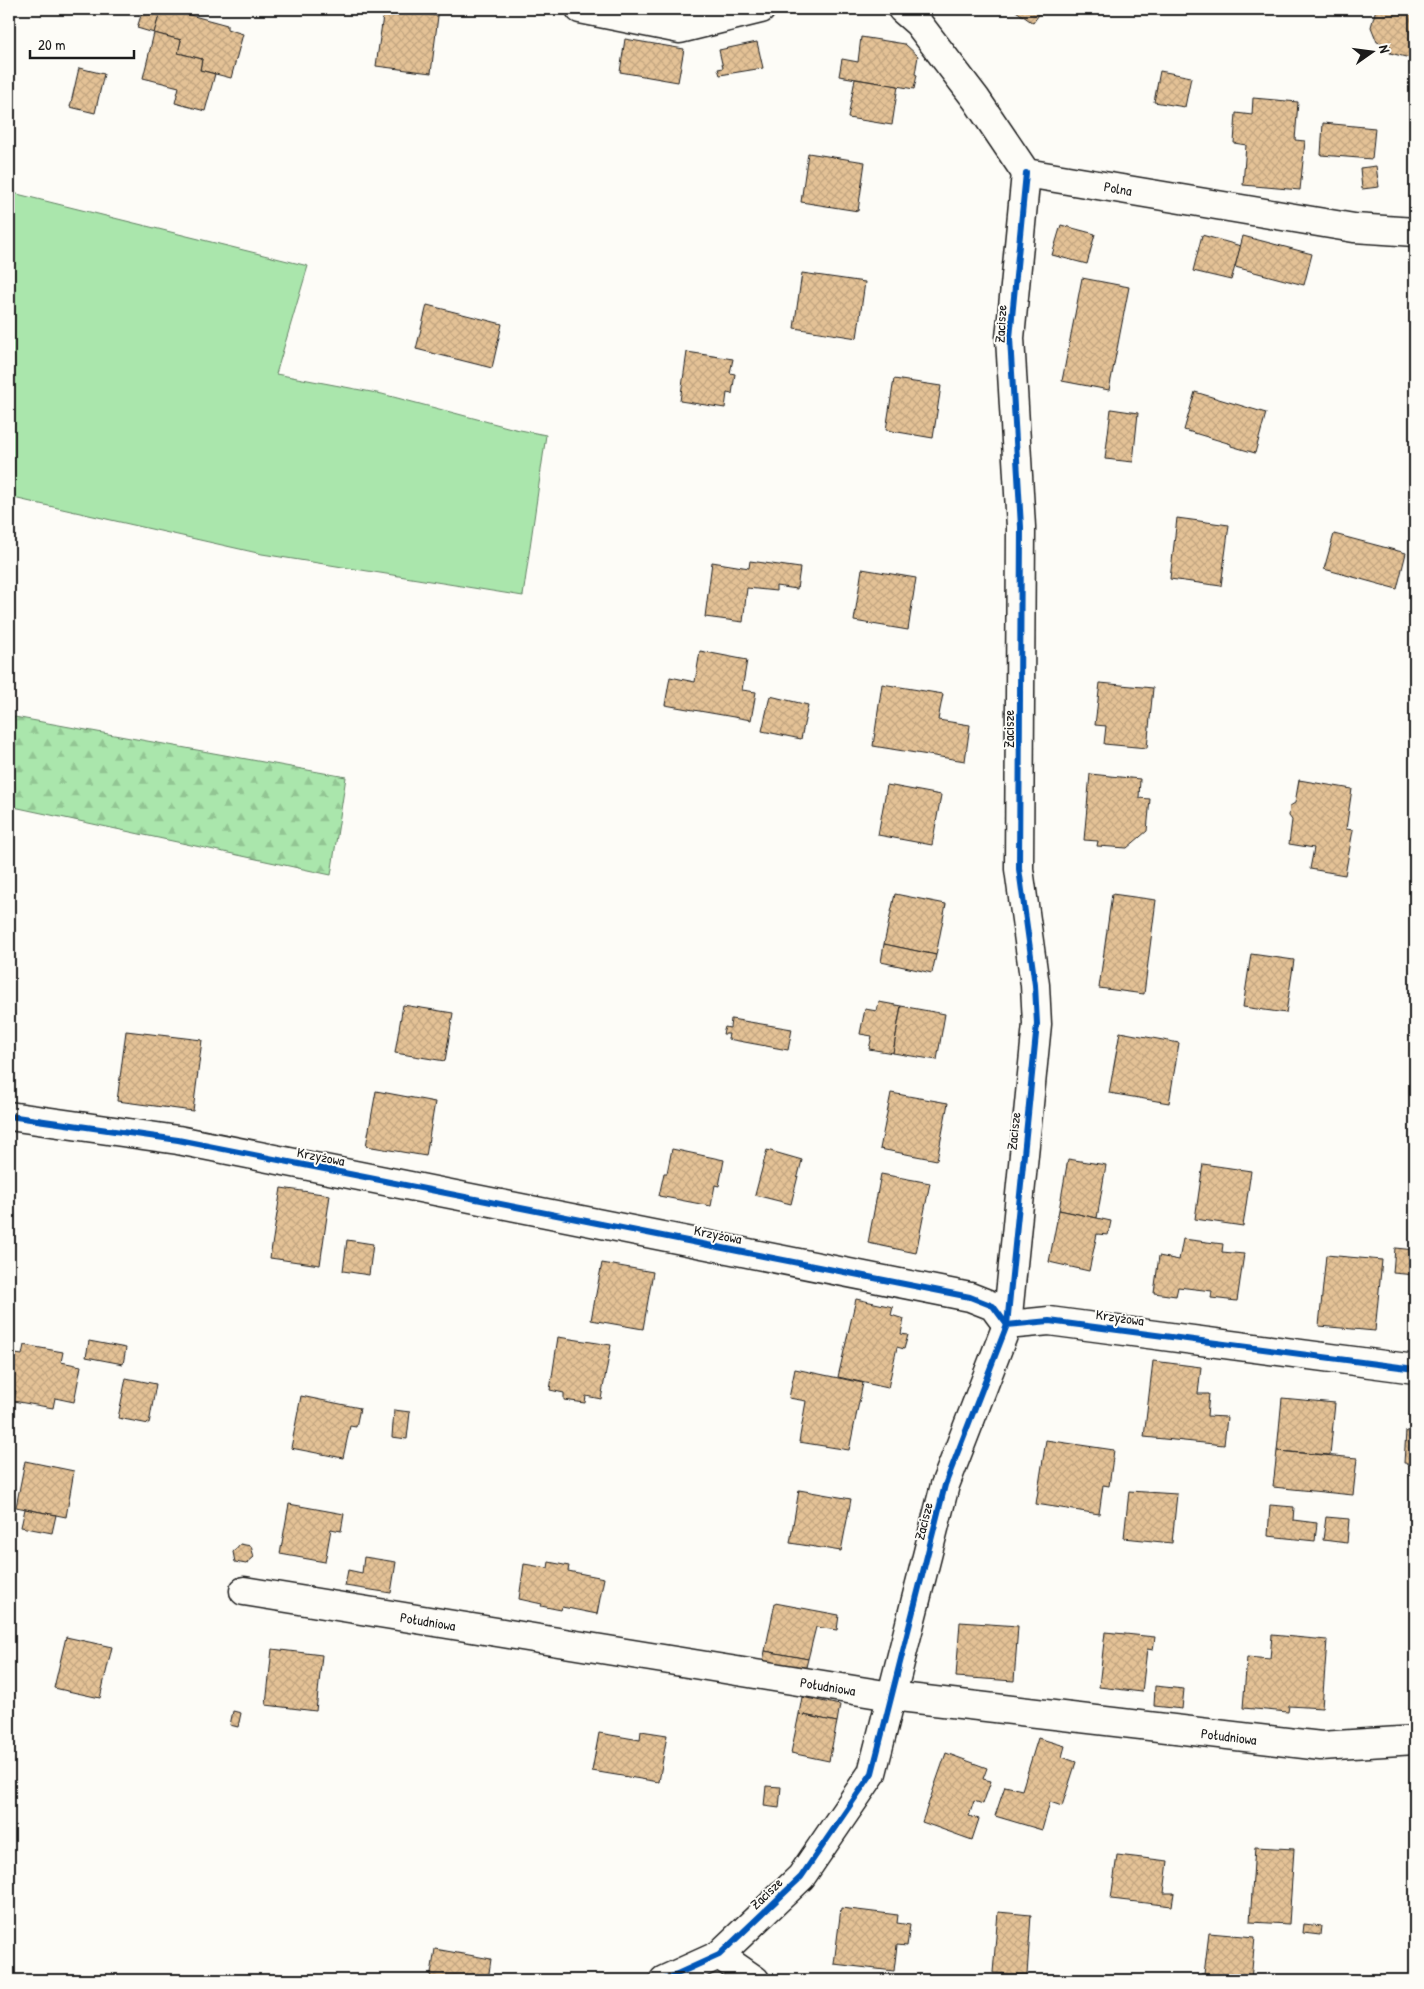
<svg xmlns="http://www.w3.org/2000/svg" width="1424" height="1989" font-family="'Patrick Hand',sans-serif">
<defs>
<pattern id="forest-firs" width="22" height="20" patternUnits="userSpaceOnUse" patternTransform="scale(1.25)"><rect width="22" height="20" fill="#aae6ac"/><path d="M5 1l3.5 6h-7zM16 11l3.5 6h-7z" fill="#92c593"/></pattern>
<pattern id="building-cross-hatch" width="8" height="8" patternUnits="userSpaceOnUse" patternTransform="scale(1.25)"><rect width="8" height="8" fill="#e4c296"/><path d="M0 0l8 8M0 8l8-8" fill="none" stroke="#c3a681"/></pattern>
</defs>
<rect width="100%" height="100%" fill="#fdfcf7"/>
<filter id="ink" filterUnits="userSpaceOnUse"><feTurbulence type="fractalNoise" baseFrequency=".02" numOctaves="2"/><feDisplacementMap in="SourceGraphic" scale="10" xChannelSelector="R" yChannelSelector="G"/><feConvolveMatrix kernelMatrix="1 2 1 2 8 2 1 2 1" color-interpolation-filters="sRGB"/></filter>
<g filter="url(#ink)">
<polygon fill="#aae6ac" stroke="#638164" points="9,192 308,266 276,374 382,394 515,429 546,435 523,596 262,554 9,497"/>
<polygon fill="url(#forest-firs)" stroke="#638164" points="9,716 346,777 331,875 9,806"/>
<g fill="url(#building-cross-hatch)" stroke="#1c1c1c">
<polygon points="143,9 161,9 154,33 137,28"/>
<polygon points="161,9 168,9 227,25 227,29 243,34 231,78 200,70 202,59 178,53 181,40 154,33"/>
<polygon points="384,9 438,16 431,73 376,66"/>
<polygon points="1013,9 1043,9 1033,23"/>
<polygon points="1376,9 1415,9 1415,37 1410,58 1390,53 1391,46 1377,42 1371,27"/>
<polygon points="154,33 181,40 178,53 202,59 200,70 215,74 205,111 175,103 179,87 143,78"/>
<polygon points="861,37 905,44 918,56 915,74 917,75 914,89 839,76 842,59 858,62"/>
<polygon points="625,39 684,49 678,82 620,72"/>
<polygon points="757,42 763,68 720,75 718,69 723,68 719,50"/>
<polygon points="79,68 104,74 95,113 70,107"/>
<polygon points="1160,71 1191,77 1185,107 1154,102"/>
<polygon points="855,79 898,86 892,125 848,118"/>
<polygon points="1253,98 1298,102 1295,140 1305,141 1300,190 1243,185 1246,145 1234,143 1236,113 1252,115"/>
<polygon points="1323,123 1375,128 1372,159 1321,155"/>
<polygon points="808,153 865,162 858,211 801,202"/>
<polygon points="1376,166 1379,187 1362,189 1360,168"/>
<polygon points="1061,225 1095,234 1087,264 1052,255"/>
<polygon points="1202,235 1241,246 1231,280 1193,271"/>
<polygon points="1243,236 1312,254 1304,285 1235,267"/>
<polygon points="802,273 865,282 857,338 794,328"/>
<polygon points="1082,278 1129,287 1109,390 1062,381"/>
<polygon points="427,305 502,324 492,368 416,349"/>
<polygon points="687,352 733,359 730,373 735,374 732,394 727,393 725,408 680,401"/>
<polygon points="894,379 941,386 933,438 886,430"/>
<polygon points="1195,392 1266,413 1255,453 1231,446 1231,444 1184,430"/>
<polygon points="1111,409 1138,413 1133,462 1105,459"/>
<polygon points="1177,518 1229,525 1221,586 1170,579"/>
<polygon points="1334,534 1406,553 1397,589 1324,569"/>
<polygon points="750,561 800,568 797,589 776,586 776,591 747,588 743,622 705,617 712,562 749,568"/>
<polygon points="862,569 916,578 908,630 854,621"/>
<polygon points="700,651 747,660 742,690 756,692 751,720 665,705 670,677 695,682"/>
<polygon points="1100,683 1153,688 1147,748 1104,744 1106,726 1095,725"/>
<polygon points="882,684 943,694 938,720 970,725 965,761 873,746"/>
<polygon points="770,696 808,705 801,739 762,731"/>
<polygon points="1090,774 1140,779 1139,798 1150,799 1147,831 1127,848 1097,846 1098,841 1084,840"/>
<polygon points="1299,780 1352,789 1346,829 1353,830 1345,875 1310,869 1314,848 1289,844 1292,820 1289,816 1290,806 1295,803"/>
<polygon points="887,785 941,795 932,845 878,835"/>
<polygon points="895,894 946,904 936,955 884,944"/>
<polygon points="1112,894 1156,900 1144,994 1099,988"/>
<polygon points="884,944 936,955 932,973 881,962"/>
<polygon points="1251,954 1294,960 1286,1013 1243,1007"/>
<polygon points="879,1002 901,1006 893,1053 869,1049 872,1036 860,1034 865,1009 877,1011"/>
<polygon points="403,1005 453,1013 445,1061 395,1053"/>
<polygon points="901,1006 945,1014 937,1060 893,1053"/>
<polygon points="731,1019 792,1029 788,1050 728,1039 729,1034 723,1034 725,1027 730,1028"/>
<polygon points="126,1031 202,1040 193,1111 117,1101"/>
<polygon points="1120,1032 1179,1043 1169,1103 1109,1093"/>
<polygon points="376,1091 435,1102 426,1156 366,1146"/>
<polygon points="891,1093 948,1103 937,1160 880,1149"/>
<polygon points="672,1149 724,1160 719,1186 715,1185 711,1206 659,1196 664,1173 667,1173"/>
<polygon points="767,1150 802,1160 791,1204 755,1195"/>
<polygon points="1068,1159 1106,1165 1097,1218 1059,1210"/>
<polygon points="1203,1164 1251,1171 1243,1226 1195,1219"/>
<polygon points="881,1174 930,1183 916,1253 868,1243"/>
<polygon points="281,1188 330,1195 320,1265 270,1258"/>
<polygon points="1059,1210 1111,1221 1108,1235 1097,1234 1089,1271 1049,1262"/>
<polygon points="1183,1239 1223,1244 1222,1252 1244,1254 1237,1301 1211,1298 1212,1291 1178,1287 1176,1296 1154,1293 1159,1256 1179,1260"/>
<polygon points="347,1240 373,1244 369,1275 343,1271"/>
<polygon points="1395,1248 1415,1250 1415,1275 1393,1273"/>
<polygon points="1326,1255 1382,1260 1375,1331 1319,1326"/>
<polygon points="602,1263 653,1272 643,1329 591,1320"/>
<polygon points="856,1299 893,1307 891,1315 904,1319 901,1334 908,1335 904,1349 897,1347 888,1388 838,1377"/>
<polygon points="558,1337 611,1345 601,1399 586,1396 585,1403 564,1400 564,1393 550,1390"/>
<polygon points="89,1341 126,1348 123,1364 86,1357"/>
<polygon points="24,1345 63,1352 61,1362 81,1366 74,1402 55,1398 53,1408 13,1401 16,1391 9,1390 9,1353 22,1355"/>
<polygon points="1153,1361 1201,1367 1198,1394 1209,1394 1207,1416 1227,1417 1224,1445 1144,1437"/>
<polygon points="795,1369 863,1383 849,1450 799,1442 806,1401 789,1398"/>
<polygon points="126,1378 156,1384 149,1424 118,1418"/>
<polygon points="301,1396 360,1408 356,1427 350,1426 343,1458 291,1448"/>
<polygon points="1282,1398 1335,1403 1330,1455 1277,1451"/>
<polygon points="394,1410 410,1412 407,1439 392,1437"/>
<polygon points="1406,1431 1415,1432 1415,1464 1404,1463"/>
<polygon points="1046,1440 1114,1450 1109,1486 1103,1485 1099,1514 1036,1504"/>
<polygon points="1277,1451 1357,1458 1353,1495 1273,1487"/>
<polygon points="25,1461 74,1471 66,1517 16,1507"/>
<polygon points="799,1490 851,1499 841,1551 790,1543"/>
<polygon points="1129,1491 1177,1494 1172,1543 1124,1538"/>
<polygon points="289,1504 344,1514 341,1531 331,1529 325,1562 280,1554"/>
<polygon points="1270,1505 1294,1507 1293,1520 1317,1523 1315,1541 1268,1536"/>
<polygon points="25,1509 56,1515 52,1533 21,1527"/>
<polygon points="1326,1517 1349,1519 1347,1543 1323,1540"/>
<polygon points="240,1544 251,1546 254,1557 246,1564 235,1562 233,1552"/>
<polygon points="364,1557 396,1562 391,1593 345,1586 348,1570 362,1573"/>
<polygon points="549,1562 569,1566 568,1571 604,1578 597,1614 562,1607 561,1610 541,1606 542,1604 519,1599 524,1564 548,1568"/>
<polygon points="775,1603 839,1615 837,1630 816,1627 808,1659 765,1651"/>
<polygon points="960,1622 1018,1626 1014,1681 956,1677"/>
<polygon points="1105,1632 1155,1637 1153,1650 1147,1649 1142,1692 1099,1687"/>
<polygon points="1272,1635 1327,1640 1322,1708 1289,1706 1288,1712 1243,1708 1247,1657 1270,1659"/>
<polygon points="66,1637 112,1647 100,1698 54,1688"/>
<polygon points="272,1649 322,1655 316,1711 266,1705"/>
<polygon points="765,1651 808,1659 804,1675 762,1667"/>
<polygon points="1155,1686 1184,1689 1182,1709 1154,1706"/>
<polygon points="802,1697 840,1705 837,1722 799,1714"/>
<polygon points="233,1711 241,1713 238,1727 230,1725"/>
<polygon points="799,1714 837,1722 829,1761 791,1753"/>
<polygon points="641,1731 667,1735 659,1782 592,1771 599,1733 640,1740"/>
<polygon points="1038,1738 1065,1746 1062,1757 1076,1762 1062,1806 1050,1802 1042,1830 995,1816 1005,1786 1022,1790"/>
<polygon points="946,1753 987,1768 983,1779 991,1781 983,1804 974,1801 969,1816 979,1819 972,1840 922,1822"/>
<polygon points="766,1786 781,1787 779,1808 764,1806"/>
<polygon points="1255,1847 1294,1849 1289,1924 1250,1922"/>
<polygon points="1117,1855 1168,1861 1164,1893 1174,1893 1172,1906 1111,1899"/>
<polygon points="841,1908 898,1915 897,1923 910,1925 907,1946 897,1945 894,1971 834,1964"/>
<polygon points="998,1912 1031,1915 1027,1975 993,1973"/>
<polygon points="1304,1924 1321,1926 1320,1935 1303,1933"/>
<polygon points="1209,1933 1255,1937 1251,1980 1201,1980 1201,1974 1204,1974"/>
<polygon points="435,1949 491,1959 488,1980 430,1980"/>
</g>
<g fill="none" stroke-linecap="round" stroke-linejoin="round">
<g stroke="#1c1c1c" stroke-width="31">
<g id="minor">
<polyline points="580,9 680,29 761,9"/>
<polyline points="902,9 918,23 976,99 1026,173 1354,228 1415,232"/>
<polyline points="9,1116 178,1140 970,1297 993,1306 1007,1325 1049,1321 1415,1369"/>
<polyline points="244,1591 891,1696 1321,1746 1415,1740"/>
<polyline points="719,1955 755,1980"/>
<polyline points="664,1980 719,1955 801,1877 872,1773 945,1485 1007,1325 1037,1024 1035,985 1019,869 1021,527 1010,338 1026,173"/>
</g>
</g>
<use href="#minor" stroke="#fdfcf7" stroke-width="28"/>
<g stroke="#fdfcf7" stroke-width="9">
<g id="cycleway">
<polyline points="9,1116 178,1140 970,1297 993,1306 1007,1325 1049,1321 1415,1369"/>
<polyline points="664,1980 719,1955 801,1877 872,1773 945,1485 1007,1325 1037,1024 1035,985 1019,869 1021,527 1010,338 1026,173"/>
</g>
</g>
<use href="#cycleway" stroke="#0057b8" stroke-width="6"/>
</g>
</g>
<g text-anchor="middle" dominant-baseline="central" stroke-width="4" stroke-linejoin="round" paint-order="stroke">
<g font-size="14" fill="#1c1c1c" stroke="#fdfcf7">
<text transform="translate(1118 188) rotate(10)">Polna</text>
<text transform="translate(1000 324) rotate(-87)">Zacisze</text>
<text transform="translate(1008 729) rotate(-90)">Zacisze</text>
<text transform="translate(1013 1131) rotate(-84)">Zacisze</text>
<text transform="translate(321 1156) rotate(11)">Krzyżowa</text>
<text transform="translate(718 1234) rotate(11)">Krzyżowa</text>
<text transform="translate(1120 1317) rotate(8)">Krzyżowa</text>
<text transform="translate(923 1521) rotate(-76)">Zacisze</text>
<text transform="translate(428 1621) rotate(9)">Południowa</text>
<text transform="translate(828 1686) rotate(9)">Południowa</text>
<text transform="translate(1229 1736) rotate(7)">Południowa</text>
<text transform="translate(766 1893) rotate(-44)">Zacisze</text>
</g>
</g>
<rect width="1424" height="1989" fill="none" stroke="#fdfcf7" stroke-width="30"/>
<rect x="15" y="15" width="1394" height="1959" fill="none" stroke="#1c1c1c" stroke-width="2" filter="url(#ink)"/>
<g transform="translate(1372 52) rotate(76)" stroke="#fdfcf7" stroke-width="4" paint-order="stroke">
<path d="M0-4L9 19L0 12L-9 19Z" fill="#1c1c1c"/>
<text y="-8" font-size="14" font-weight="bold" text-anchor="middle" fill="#1c1c1c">N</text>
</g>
<path d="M30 50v8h104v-8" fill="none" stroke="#1c1c1c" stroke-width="2.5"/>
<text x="38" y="50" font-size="15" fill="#1c1c1c" stroke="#fdfcf7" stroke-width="4" paint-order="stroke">20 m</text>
</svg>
